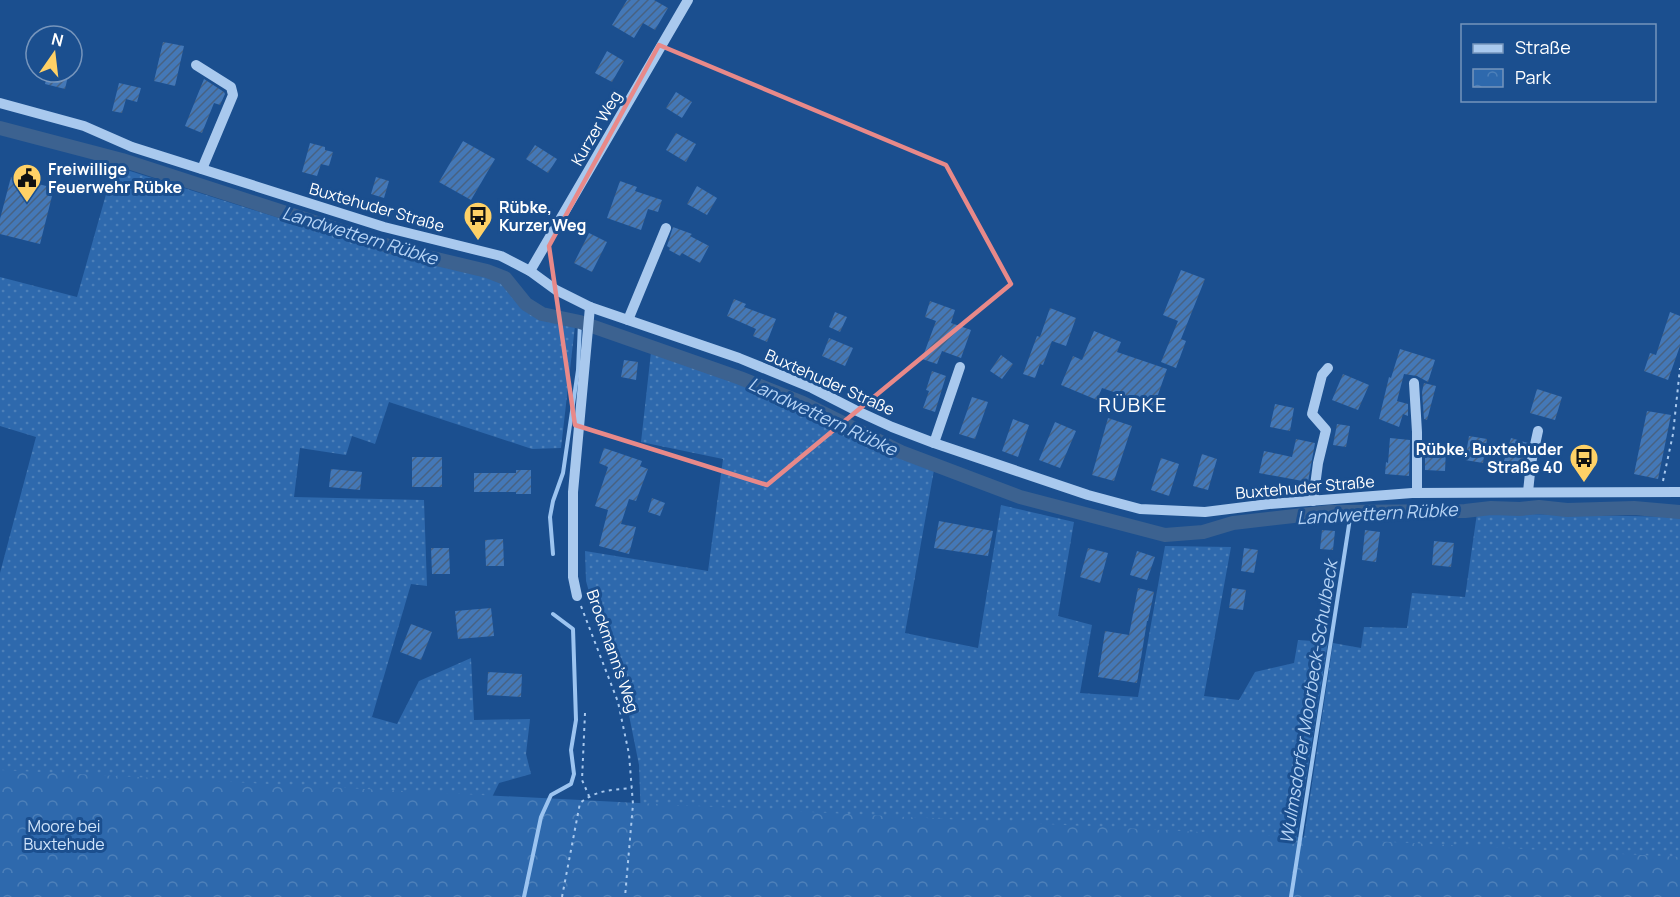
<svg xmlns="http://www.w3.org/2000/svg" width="1680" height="897" font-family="Manrope,sans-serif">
<defs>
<pattern id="grass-dots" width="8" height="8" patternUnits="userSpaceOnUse" patternTransform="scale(1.5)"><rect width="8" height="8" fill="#2e69ad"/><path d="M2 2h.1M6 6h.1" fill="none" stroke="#4d80b9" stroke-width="1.8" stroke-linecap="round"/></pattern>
<pattern id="park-crowns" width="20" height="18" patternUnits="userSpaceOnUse" patternTransform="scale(1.5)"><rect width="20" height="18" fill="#2e69ad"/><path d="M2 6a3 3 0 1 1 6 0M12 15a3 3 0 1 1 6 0" fill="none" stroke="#4d80b9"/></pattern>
<pattern id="building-hatch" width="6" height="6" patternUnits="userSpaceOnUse" patternTransform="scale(1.5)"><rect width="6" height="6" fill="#4478b7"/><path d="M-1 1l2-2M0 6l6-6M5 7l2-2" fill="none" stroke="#486282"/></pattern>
</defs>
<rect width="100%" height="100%" fill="#1b4f8f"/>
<g fill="url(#grass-dots)">
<polygon points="114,166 400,256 486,274 503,280 521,305 539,316 575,326 561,448 532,449 389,402 375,444 352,436 346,455 300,448 294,497 424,500 427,586 411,584 372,717 397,724 419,681 471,658 474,720 530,719 526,754 531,774 499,783 454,874 0,897 0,573 36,437 0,426 0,277 77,297"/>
<polygon points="651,352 738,383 817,414 934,470 905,633 978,648 1001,505 1074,522 1058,616 1092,625 1080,693 1138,697 1165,546 1231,547 1204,696 1239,700 1255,672 1294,663 1298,640 1328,642 1287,897 642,849 639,765 624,690 598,624 586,581 585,551 708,571 723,459 641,442"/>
<polygon points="1477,513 1680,517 1680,897 1295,897 1333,643 1361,648 1364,627 1407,628 1412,593 1465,597"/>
</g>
<polygon fill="url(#park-crowns)" points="0,770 1680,857 1680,897 0,897"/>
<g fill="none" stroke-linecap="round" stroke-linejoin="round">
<g stroke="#9cc4f0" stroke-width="4">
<polyline points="553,554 550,517 553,501 563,473 578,370 580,322"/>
<polyline points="524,897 541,817 551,795 571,784 574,774 571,750 576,720 573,629 553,614"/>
<polyline points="1291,897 1351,512"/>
</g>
<polyline stroke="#3c6290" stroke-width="14" points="0,128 122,160 407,252 487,271 505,278 526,304 542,314 580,322 740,378 803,403 901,452 1020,497 1165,535 1203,532 1233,523 1329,512 1465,511 1491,508 1520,509 1539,507 1567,510 1634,508 1680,512"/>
</g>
<g fill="url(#building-hatch)">
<polygon points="627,0 654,0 668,8 655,30 643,23 634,38 612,25"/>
<polygon points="163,42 184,46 175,86 154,81"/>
<polygon points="607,51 624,61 612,82 595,73"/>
<polygon points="48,72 69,72 65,89 45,84"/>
<polygon points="204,79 224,92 225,94 220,105 214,103 202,133 185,126"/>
<polygon points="119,83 141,88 137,102 126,99 122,113 112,111"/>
<polygon points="676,92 692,102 682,118 666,108"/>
<polygon points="676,133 696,144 686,162 666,150"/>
<polygon points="463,141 495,159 471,200 439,182"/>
<polygon points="310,143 325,147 325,150 333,152 329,166 321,164 317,176 302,172"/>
<polygon points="535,145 557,159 548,173 526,159"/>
<polygon points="11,177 54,188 40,244 0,234 0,219"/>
<polygon points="376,177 389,181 384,198 371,194"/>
<polygon points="620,181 637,187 635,191 662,200 658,212 648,209 641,230 607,218"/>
<polygon points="697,186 717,198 707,215 687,204"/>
<polygon points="673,227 692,234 690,236 709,246 700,263 682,253 680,256 669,250 670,248 667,246"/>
<polygon points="589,233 607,242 592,272 574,263"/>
<polygon points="1181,270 1205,279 1181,339 1186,341 1176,368 1161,362 1178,321 1163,315"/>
<polygon points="734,299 746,304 744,307 776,319 767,342 753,336 756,329 727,316"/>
<polygon points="930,301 955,310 951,323 971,330 961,358 942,351 937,364 922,359 936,321 925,317"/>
<polygon points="1050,308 1076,318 1066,346 1052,341 1043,365 1040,364 1035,378 1023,374 1037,336 1040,337"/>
<polygon points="835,312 847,317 840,332 829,327"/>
<polygon points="1670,312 1680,316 1680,346 1668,380 1644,371 1650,353 1656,355"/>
<polygon points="1094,331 1121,342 1117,352 1167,369 1154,406 1102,388 1097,400 1061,385 1073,356 1082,360"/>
<polygon points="829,338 853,348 845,366 822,356"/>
<polygon points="1400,349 1435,360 1428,382 1417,376 1404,374 1397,401 1408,404 1408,416 1403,414 1399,427 1379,419 1389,377 1391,378"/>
<polygon points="1001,355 1013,364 1002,379 990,371"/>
<polygon points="624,360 638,362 636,380 621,377"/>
<polygon points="932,371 946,376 935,412 923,408 929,391 926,390"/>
<polygon points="1343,374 1369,385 1358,410 1332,400"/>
<polygon points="1424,383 1436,386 1427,420 1424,419 1422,392"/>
<polygon points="1537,389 1562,397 1555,420 1530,413"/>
<polygon points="972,397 988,402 975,439 959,434"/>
<polygon points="1275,404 1294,408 1290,431 1270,427"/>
<polygon points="1647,411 1671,415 1658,479 1634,474"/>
<polygon points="1108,418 1132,426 1114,481 1092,475"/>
<polygon points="1013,419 1029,425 1018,457 1002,451"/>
<polygon points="1055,422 1076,431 1060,468 1039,460"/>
<polygon points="1337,424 1350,426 1346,447 1333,445"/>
<polygon points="1469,436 1487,439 1483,463 1465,460"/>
<polygon points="1390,438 1410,440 1409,476 1385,474 1386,462 1388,463"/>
<polygon points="1511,438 1528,443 1522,470 1503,464"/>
<polygon points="1296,439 1315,443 1308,482 1259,473 1264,451 1292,457"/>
<polygon points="604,448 642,461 640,466 648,469 636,501 629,499 621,524 636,527 629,554 599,546 608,510 595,506 608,467 599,463"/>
<polygon points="1425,448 1446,449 1445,471 1425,470"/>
<polygon points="1202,454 1217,459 1208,490 1193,486"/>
<rect x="412" y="457" width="30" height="30"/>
<polygon points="1161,458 1179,464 1169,496 1151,490"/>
<polygon points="331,469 362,472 360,490 329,487"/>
<polygon points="516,470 531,470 531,494 516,494 516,492 474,492 474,473 516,473"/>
<polygon points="652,498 665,503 660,516 648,512"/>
<polygon points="939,521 993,531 988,556 934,548"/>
<polygon points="1322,530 1335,531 1333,550 1320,549"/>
<polygon points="1365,530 1380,532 1376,562 1362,560"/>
<polygon points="503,539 504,566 486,566 485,540"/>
<polygon points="1434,541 1454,543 1451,567 1432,565"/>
<polygon points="431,548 449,548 450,574 432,574"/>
<polygon points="1088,548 1108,553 1100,583 1080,577"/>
<polygon points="1244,548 1258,550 1254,573 1241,571"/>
<polygon points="1137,551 1155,557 1147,580 1130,575"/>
<polygon points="1138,588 1154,592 1148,621 1147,621 1137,683 1098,677 1105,631 1129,635"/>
<polygon points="1232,588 1246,590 1243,610 1229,608"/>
<polygon points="491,608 494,636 458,639 455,611"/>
<polygon points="411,624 432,632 421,660 400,652"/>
<polygon points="488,672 522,674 521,697 487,695"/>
</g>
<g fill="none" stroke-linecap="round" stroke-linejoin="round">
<g stroke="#a9c9ee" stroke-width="2" stroke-dasharray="3 4.5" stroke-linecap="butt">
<polyline points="1663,481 1673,434 1680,368"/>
<polyline points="581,606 618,702 629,754 633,804 625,897"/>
<polyline points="585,713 582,780 589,796"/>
<path d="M562 897 580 803C596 790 612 790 632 788"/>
</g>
<g stroke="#a9c9ee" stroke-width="10">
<polyline points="196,65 231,87 233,95 202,169"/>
<polyline points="0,103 84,126 132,147 384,227 501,256 530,271 556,290 590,307 739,358 812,388 855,410 892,427 934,443 1088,495 1140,509 1205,512 1269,504 1412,493 1680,492"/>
<polyline points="530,271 688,0"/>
<polyline points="628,320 666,228"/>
<polyline points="1414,383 1417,432 1417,493"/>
<polyline points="934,443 960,367"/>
<polyline points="1528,492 1531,463 1538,431"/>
<polyline points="1313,501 1318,463 1326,430 1312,414 1322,375 1328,368"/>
<polyline points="577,596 573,577 573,492 590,307"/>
</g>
</g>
<path fill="none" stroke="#e88989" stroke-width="4.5" stroke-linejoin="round" d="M659 45 946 165 1011 284 767 485 575 425 549 246Z"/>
<defs>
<g id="civic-pin" transform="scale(1.5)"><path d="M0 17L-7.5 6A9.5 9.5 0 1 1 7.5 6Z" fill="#ffd166" stroke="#1b4f8f"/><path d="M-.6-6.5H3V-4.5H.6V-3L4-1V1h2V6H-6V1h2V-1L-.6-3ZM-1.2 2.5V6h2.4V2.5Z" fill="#111"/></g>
<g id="bus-pin" transform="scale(1.5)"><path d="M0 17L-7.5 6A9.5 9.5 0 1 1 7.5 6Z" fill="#ffd166" stroke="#1b4f8f"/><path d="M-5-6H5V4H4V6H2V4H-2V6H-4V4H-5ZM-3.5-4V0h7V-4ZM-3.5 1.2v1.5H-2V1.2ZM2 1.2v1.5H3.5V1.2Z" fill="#111"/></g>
</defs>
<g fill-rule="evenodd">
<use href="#civic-pin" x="27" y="178"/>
<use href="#bus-pin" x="478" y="216"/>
<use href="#bus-pin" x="1584" y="458"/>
</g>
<g text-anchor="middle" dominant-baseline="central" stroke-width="6" stroke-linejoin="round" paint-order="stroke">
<g font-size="16" fill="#fff" stroke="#1b4f8f">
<text transform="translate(596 128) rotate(-60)">Kurzer Weg</text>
<text transform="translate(377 207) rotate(16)">Buxtehuder Straße</text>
<text transform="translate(830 382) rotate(24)">Buxtehuder Straße</text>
<text transform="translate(1305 487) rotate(-5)">Buxtehuder Straße</text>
<text transform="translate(613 651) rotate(71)">Brockmann's Weg</text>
</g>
<g font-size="16" font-weight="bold" fill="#fff" stroke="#1b4f8f" text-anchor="start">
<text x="48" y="169">Freiwillige<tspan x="48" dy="18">Feuerwehr Rübke</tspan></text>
<text x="499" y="207">Rübke,<tspan x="499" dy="18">Kurzer Weg</tspan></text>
<text x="1563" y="449" text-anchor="end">Rübke, Buxtehuder<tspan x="1563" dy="18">Straße 40</tspan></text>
</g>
<g font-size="16" fill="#cfe3fa" stroke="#1b4f8f">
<text x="64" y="826">Moore bei<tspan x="64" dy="18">Buxtehude</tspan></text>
</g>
<g font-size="18" font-style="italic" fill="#b5d3f5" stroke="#1b4f8f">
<text transform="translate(360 235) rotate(17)">Landwettern Rübke</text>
<text transform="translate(823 416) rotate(25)">Landwettern Rübke</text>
<text transform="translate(1377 513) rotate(-3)">Landwettern Rübke</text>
<text transform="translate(1308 702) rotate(-81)">Wulmsdorfer Moorbeck-Schulbeck</text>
</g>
<g font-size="20" letter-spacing="1.5" fill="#fff" stroke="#1b4f8f">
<text x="1133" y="404">RÜBKE</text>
</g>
</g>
<rect x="1461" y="24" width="195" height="78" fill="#1b4f8f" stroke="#7695bc" stroke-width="1.5"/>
<rect x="1473" y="44" width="30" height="9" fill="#a9c9ee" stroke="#7695bc" stroke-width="1.5"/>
<text x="1515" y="54" font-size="18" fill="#ffffff">Straße</text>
<rect x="1473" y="69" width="30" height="18" fill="url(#park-crowns)" stroke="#7695bc" stroke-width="1.5"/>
<text x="1515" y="84" font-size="18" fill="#ffffff">Park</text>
<g transform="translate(54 54) rotate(14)"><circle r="28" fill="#1b4f8f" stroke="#7695bc" stroke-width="1.5"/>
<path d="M0-4.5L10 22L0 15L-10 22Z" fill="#ffd166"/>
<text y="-9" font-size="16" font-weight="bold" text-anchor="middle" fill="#ffffff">N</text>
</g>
</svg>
